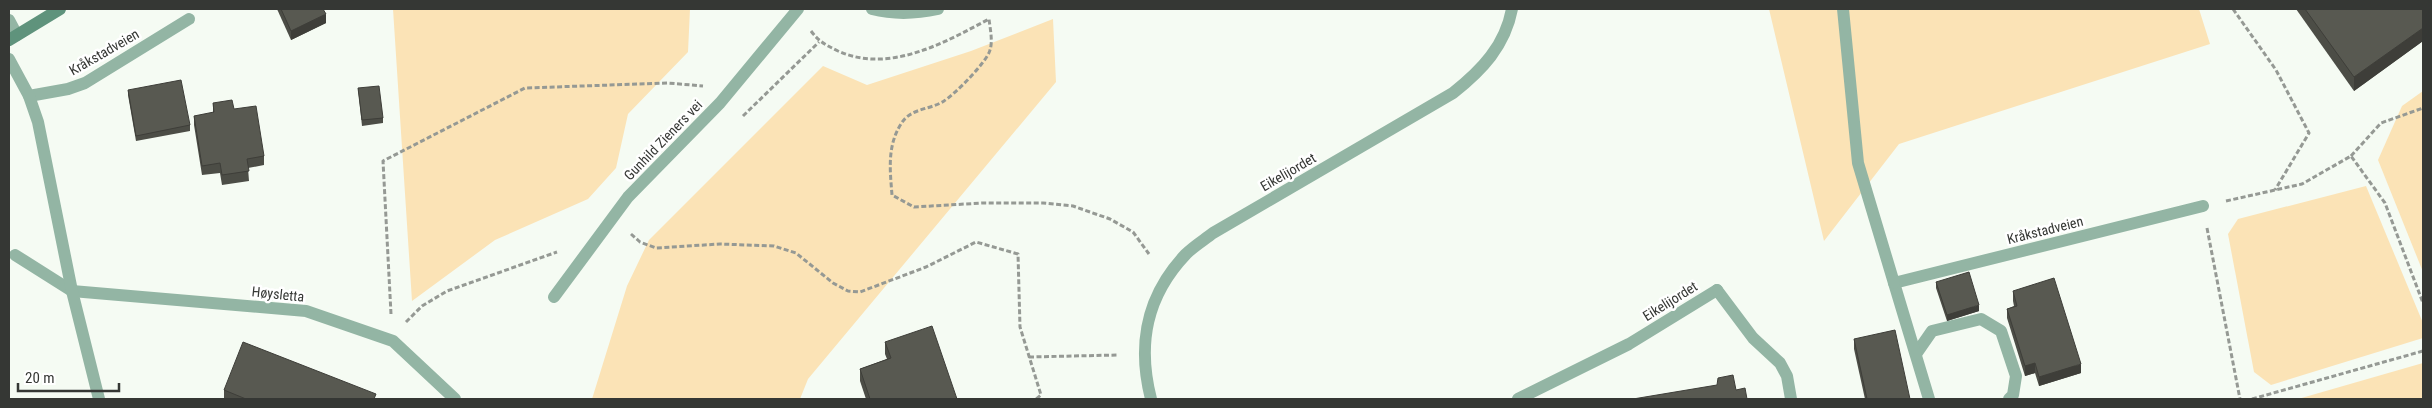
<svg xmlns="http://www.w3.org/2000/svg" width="2432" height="408" font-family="'Roboto Condensed',sans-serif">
<rect width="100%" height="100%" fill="#f5fbf3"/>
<g fill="#fbe3b6">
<polygon points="393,9 690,9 688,52 628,114 616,168 588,199 495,240 412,301"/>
<polygon points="1769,9 2199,9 2210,44 1899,144 1824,241"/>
<polygon points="1053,19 1056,82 808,379 800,399 592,399 627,286 649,240 823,66 867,85 971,51"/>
<polygon points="2423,91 2423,272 2378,160 2402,106"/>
<polygon points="2366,186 2423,323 2423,338 2271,385 2254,372 2228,234 2238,219"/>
<polygon points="2423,363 2423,399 2298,399"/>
</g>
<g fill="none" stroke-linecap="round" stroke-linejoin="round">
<g stroke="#959994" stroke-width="3" stroke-dasharray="5 2.5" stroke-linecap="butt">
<polyline points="2233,9 2276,70 2309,133 2275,190"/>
<path d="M811 31C819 42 826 45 838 51 889 74 944 43 989 19 990 28 993 41 990 50 987 62 955 94 944 101 930 110 910 108 901 124 887 146 890 170 892 195L914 207 983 203H1043L1073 206 1110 219 1133 232 1149 254"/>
<polyline points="743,116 819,42"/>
<polyline points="2351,156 2381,123 2423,108"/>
<polyline points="2226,201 2302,184 2351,156 2385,203 2423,303"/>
<polyline points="2207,228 2240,399"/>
<polyline points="631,234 640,242 656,248 720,244 774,246 796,253 833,283 848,291 860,292 926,267 976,242 1018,254 1020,327 1041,395 1036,399"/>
<polyline points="391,314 383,161 525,88 668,83 703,86"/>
<polyline points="406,322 422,306 447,291 557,252"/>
<polyline points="1029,357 1117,355"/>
<polyline points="2252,399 2423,351"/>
</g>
<g stroke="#93b5a4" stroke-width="12">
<polyline points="29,96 68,89 85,83 189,19"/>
<polyline points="15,255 72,291 306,311 393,341 455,399"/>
<polyline points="1717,290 1753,338 1780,363 1787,376 1791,399"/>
<polyline points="1916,354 1932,331 1981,319 2001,331 2016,376 2013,395 2009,399"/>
<polyline points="1929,399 1894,283 2203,206"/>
</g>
<g stroke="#93b5a4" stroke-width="12">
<path d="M872 9C895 15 915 14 938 9"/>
<polyline points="1843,9 1858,163 1894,283"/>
<polyline points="9,20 17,35"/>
<polyline points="9,59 29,96 38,122 72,291 99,399"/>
<polyline points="554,297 628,197 720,103 798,9"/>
<path d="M1151 399C1137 344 1146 296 1186 254 1194 246 1204 240 1213 233L1453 93C1482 70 1505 46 1512 9"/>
<polyline points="1518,399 1629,344 1717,290"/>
</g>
<polyline stroke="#5f937c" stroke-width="12" points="9,40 60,9"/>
</g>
<g fill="#4c4d46">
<polygon points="277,9 323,9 326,23 291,40"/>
<polygon points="2296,9 2423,9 2423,41 2354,91"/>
<polygon points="358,88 383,118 383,123 362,126"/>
<polygon points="128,90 190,125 190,131 136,141 128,95"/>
<polygon points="213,103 234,109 264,156 264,165 248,168 249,181 222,185 220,173 202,175 194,125 194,116 213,113"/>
<polygon points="1936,282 1979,311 1947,321 1936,288"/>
<polygon points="2013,291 2081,373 2039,386 2035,373 2025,376 2007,318 2007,309 2014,306 2013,301"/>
<polygon points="1854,339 1910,399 1865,399 1854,349"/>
<polygon points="885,342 957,399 866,399 860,381 860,369 887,359 885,354"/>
<polygon points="224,390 376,399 224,399"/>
</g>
<g fill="#3e3e39">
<polygon points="326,14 326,23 291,40 291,31"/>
<polygon points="2423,28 2423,41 2354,91 2354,77"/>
<polygon points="1979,305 1979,311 1947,321 1947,315"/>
<polygon points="2035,363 2035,373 2025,376 2025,366"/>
<polygon points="2081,364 2081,373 2039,386 2039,377"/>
</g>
<g fill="#585951" stroke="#3e3e39">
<polygon points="281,9 323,9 326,14 291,31"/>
<polygon points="2305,9 2423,9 2423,28 2354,77"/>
<polygon points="181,80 190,125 136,136 128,90"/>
<polygon points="379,86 383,118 362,120 358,88"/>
<polygon points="232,100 234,109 256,106 264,156 247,159 249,171 222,175 220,163 202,166 194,116 214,112 213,103"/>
<polygon points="1969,272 1979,305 1947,315 1936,282"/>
<polygon points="2054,278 2081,364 2039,377 2035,363 2025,366 2007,309 2017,306 2013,291"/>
<polygon points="932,326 957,399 870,399 860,369 891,358 885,342"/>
<polygon points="1895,330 1910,399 1867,399 1854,339"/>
<polygon points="243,342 376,394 374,399 246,399 224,390"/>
<polygon points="1733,375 1736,390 1745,388 1747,399 1633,399 1717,385 1718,378"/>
</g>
<g text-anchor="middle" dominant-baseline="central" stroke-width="5" stroke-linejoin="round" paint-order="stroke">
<g font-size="14" fill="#353734" stroke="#fff">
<text transform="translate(104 52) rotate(-30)">Kråkstadveien</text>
<text transform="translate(663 140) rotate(-46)">Gunhild Zieners vei</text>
<text transform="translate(1288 172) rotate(-30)">Eikelijordet</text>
<text transform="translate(2045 230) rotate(-14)">Kråkstadveien</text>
<text transform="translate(278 294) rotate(6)">Høysletta</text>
<text transform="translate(1670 301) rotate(-32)">Eikelijordet</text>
</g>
</g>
<rect width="2432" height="408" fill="none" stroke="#353734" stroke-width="20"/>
<path d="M18 383v8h101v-8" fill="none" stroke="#353734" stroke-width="2.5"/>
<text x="25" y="383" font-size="15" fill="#353734" stroke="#ffffff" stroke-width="4" paint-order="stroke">20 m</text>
</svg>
